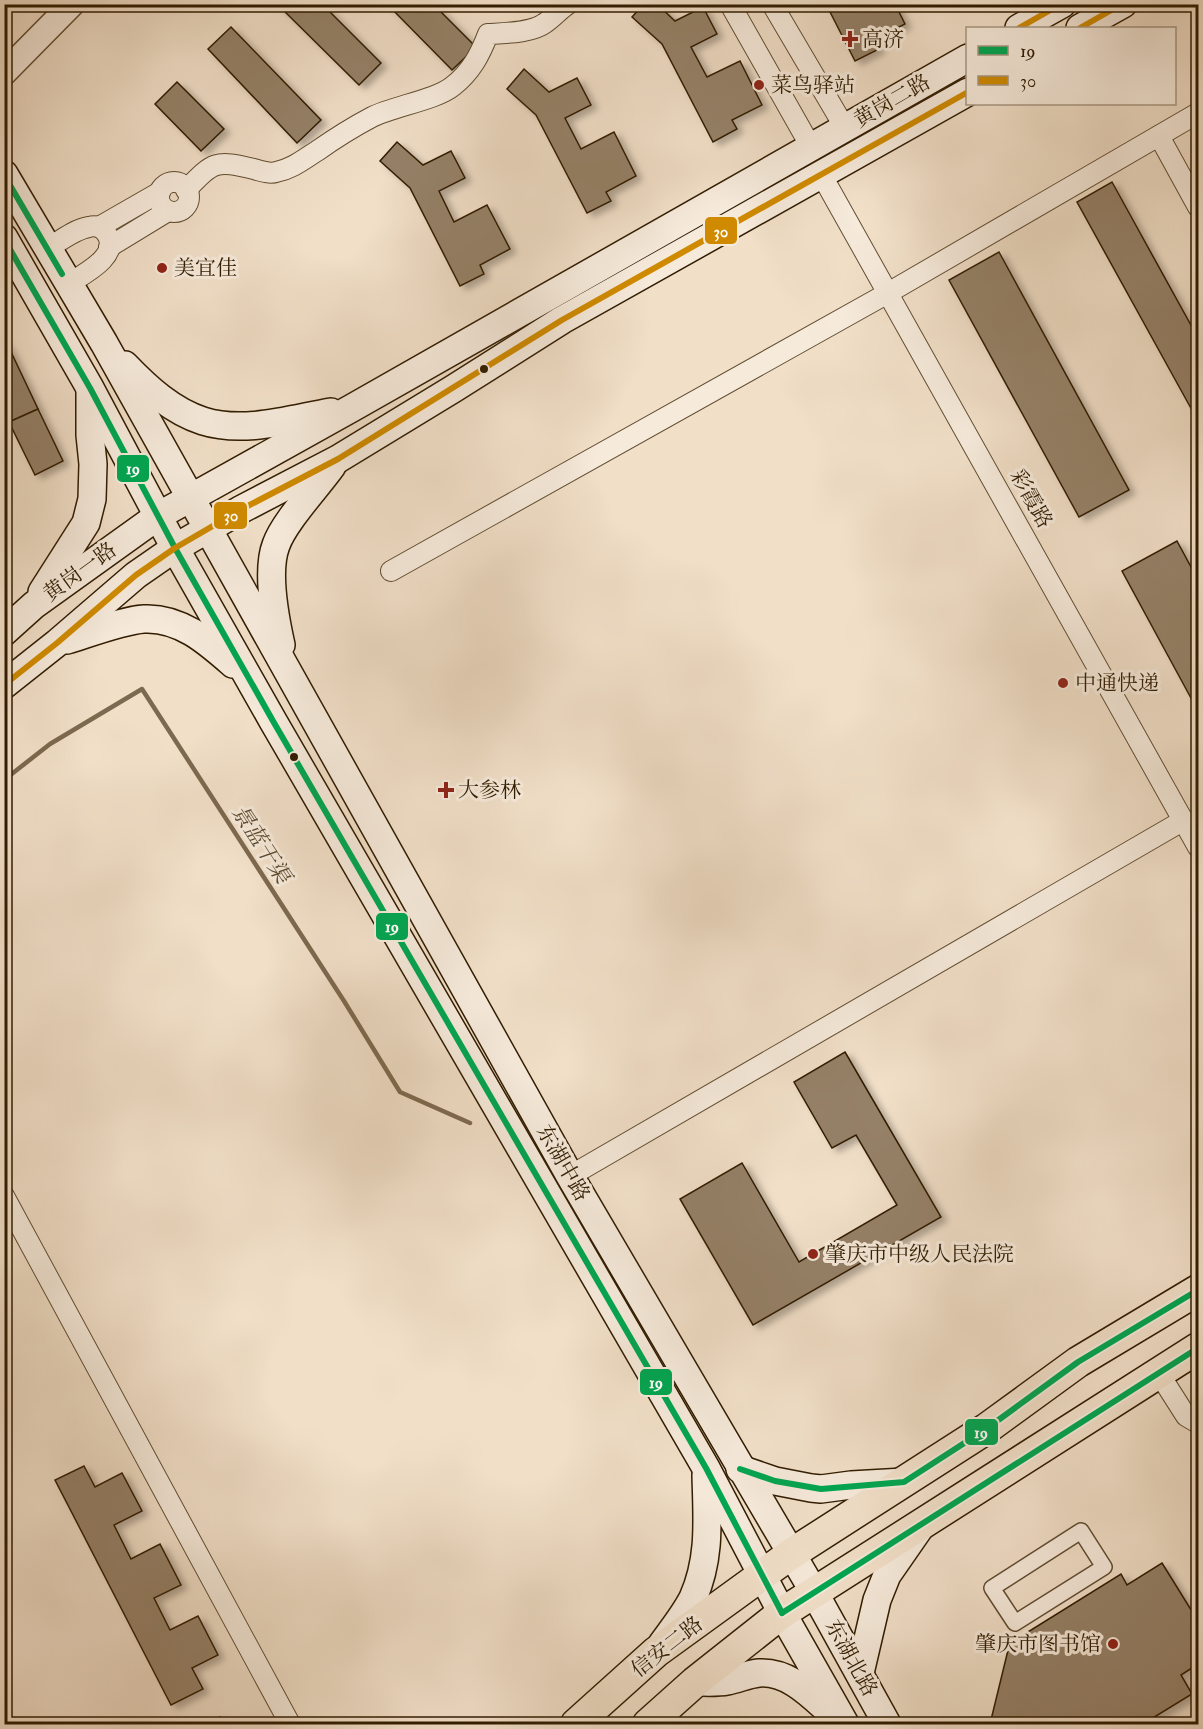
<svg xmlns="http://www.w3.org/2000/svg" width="1203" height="1729" font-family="'IM FELL Double Pica','Noto Serif SC',serif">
<defs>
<filter id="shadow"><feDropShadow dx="6" dy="4" stdDeviation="3" flood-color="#0004"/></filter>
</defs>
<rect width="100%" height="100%" fill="#f1dfc8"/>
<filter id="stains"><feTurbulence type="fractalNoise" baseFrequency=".00333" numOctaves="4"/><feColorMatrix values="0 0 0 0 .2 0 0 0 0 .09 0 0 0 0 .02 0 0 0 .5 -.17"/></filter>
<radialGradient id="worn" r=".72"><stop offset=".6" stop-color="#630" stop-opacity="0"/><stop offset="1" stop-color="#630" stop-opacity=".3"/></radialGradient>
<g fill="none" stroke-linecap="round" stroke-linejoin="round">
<polyline stroke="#7d694f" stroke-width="4.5" points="4,780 50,744 142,689 344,1001 400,1092 470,1123"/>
</g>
<g fill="#958168" stroke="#311c00" stroke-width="1.5" filter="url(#shadow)">
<polygon points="277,4 322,4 381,63 359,85"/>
<polygon points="387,4 433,4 476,47 452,70"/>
<polygon points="644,4 657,4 675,21 703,7 717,34 691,47 707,77 740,61 762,105 732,120 737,129 713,142 662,44 632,17"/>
<polygon points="826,4 895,4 905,24 874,40 879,49 855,61"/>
<polygon points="231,27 321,120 297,143 208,49"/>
<polygon points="524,69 549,92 577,78 591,105 565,118 581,149 614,132 636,176 606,192 611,201 587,213 536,115 507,89"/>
<polygon points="177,82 224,129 201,151 155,104"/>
<polygon points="397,142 423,165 451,151 465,178 439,191 454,222 487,205 510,249 480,265 484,274 460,286 410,188 380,161"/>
<polygon points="1112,182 1198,338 1198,421 1077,202"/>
<polygon points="999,252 1129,490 1079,517 949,280"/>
<polygon points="4,341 12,354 4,358"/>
<polygon points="12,354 38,409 9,422 4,412 4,358"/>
<polygon points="38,409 63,461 35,475 9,422"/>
<polygon points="1177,541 1198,580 1198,711 1122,571"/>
<polygon points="845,1052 941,1217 753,1325 680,1199 742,1163 799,1262 897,1205 856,1135 832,1148 794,1082"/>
<polygon points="84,1466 95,1487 122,1473 142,1511 114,1525 131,1559 160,1544 181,1585 154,1598 170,1630 198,1616 218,1655 192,1668 203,1689 171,1705 55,1480"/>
<polygon points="1162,1563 1198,1621 1198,1664 1181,1675 1192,1694 1143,1724 990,1724 1010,1642 1030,1646 1023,1635 1121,1574 1127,1585"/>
<polygon points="220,1717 224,1724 206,1724"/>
</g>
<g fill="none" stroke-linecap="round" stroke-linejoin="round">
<g stroke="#614d32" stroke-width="18">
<polygon id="pedestrian" points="1081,1531 1104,1567 1015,1623 992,1588"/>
</g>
<g stroke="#614d32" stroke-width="22">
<g id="minor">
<polyline points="730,4 811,147"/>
<polyline points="772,4 845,128"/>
<polyline points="1159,136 1198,207"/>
<polyline points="821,174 1198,847"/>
<circle cx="174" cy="197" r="15"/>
<path d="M186 190C214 161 215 160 254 169 261 171 270 174 276 172 292 169 304 159 317 151 334 139 353 127 372 117 394 106 436 100 453 86 471 72 480 55 488 34 504 33 532 33 545 23 554 17 559 10 568 4"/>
<polyline points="99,227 160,192"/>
<polyline points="109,247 168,211"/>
<path d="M47 249C60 241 75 229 89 227 96 225 102 227 106 233 123 255 82 275 68 284"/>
<polyline points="391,571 888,293 1198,113"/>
<polyline points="570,1176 1184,820"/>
<polyline points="4,1196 290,1724"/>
<polyline points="1158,1372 1186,1416 1198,1423"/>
</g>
</g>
<g stroke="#614d32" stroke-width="27">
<polyline id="tertiary" points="4,73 72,4"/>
</g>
<g stroke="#311c00" stroke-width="30">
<g id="secondary">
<polyline points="1019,28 1062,4"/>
<polyline points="1080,28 1123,4"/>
<polyline points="4,174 104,343 570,1176 814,1592 887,1724"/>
<polyline points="4,238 90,388 175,548 273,721 706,1468 782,1613 845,1724"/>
<path d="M125 365C147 388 172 411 203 421 244 434 291 419 331 412"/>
<polyline points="42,592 86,523 92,499 93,464 90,435 90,392"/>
<polyline points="4,632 34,605 158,516 352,408 968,58"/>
<path d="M67 640C87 634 124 620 144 619 180 617 208 642 233 664"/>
<path d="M281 645C275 618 266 571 276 545 284 522 317 487 332 466"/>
<polyline points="4,685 57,643 136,575 175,548 242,509 338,459 453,389 562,320 968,92"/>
<polyline points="740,1469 775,1481 811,1488 821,1489 851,1485 904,1482"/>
<path d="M662 1644C672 1630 685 1614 693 1598 711 1558 707 1518 706 1475"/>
<polyline points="860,1673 877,1600 887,1575 921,1526"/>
<path d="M695 1682C705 1682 717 1683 727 1681 738 1679 748 1674 759 1673 788 1671 810 1694 830 1712"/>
</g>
</g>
<g stroke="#311c00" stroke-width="33">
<g id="primary">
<polyline points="576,1724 656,1652 791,1554 986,1429 1078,1362 1198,1290"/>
<polyline points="648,1724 695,1682 782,1613 1198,1348"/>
</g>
</g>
<use href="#pedestrian" stroke="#f6eadb" stroke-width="15"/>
<use href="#minor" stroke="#f6eadb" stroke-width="20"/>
<use href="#tertiary" stroke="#f6eadb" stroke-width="24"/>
<use href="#secondary" stroke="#f6eadb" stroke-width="27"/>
<use href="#primary" stroke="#f1dfc8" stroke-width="30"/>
<g stroke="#f6eadb" stroke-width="10">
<g id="bus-1">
<polyline points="4,175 62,274"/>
<polyline points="4,239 90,388 175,548 273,721 706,1468 782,1613"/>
<polyline points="740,1469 775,1481 821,1489 904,1482 986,1429 1078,1362 1198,1290"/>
<polyline points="782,1613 1198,1348"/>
</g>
</g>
<g stroke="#f6eadb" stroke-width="10">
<g id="bus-2">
<polyline points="1019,28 1061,4"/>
<polyline points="1080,28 1122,4"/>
<polyline points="4,685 57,643 136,575 175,548 242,509 338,459 562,320 968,92"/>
</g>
</g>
<use href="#bus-1" stroke="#00a651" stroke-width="6"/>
<use href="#bus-2" stroke="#cf8a00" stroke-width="6"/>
</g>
<g fill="#8f2418" stroke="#f6eadb" stroke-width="2">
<path d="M847 30h6v6h6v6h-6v6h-6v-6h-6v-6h6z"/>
<circle cx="759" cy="85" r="6"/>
<circle cx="162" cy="268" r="6"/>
<circle cx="1063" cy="683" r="6"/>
<path d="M443 781h6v6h6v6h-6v6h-6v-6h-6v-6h6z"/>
<circle cx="813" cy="1254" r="6"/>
<circle cx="1113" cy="1644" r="6"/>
</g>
<g fill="#311c00" stroke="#f6eadb" stroke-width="2">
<circle cx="484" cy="369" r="5"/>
<circle cx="294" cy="757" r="5"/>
</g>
<g text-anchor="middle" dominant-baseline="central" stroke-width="6" stroke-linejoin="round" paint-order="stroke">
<g font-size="21" fill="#311c00" stroke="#f6eadb" text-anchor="start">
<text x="862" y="39">高济</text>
<text x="771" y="85">菜鸟驿站</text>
<text x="174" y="268">美宜佳</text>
<text x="1075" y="683">中通快递</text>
<text x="458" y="790">大参林</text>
<text x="825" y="1254">肇庆市中级人民法院</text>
<text x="1101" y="1644" text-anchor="end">肇庆市图书馆</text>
</g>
<g font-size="21" fill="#311c00" stroke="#f6eadb">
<text transform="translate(892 101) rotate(-30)">黄岗二路</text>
<text transform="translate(1031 499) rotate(61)">彩霞路</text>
<text transform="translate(80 572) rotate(-36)">黄岗一路</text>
<text transform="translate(563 1163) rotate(60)">东湖中路</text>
<text transform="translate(667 1647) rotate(-38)">信安二路</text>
<text transform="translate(851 1658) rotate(61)">东湖北路</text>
</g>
<g font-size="22" font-style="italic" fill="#5d492e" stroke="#f6eadb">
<text transform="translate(261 844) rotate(57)">景蓝干渠</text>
</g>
</g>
<g stroke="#f6eadb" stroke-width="2">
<rect x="704" y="216" width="34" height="29" rx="6" fill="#cf8a00"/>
<rect x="116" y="454" width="34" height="29" rx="6" fill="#00a651"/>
<rect x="213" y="501" width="35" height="29" rx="6" fill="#cf8a00"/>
<rect x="375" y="912" width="34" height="29" rx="6" fill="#00a651"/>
<rect x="639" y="1368" width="34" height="28" rx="6" fill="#00a651"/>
<rect x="964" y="1418" width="35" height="28" rx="6" fill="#00a651"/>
</g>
<g font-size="16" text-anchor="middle" font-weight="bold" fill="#fff">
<text x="721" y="237">30</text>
<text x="133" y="474">19</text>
<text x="231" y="521">30</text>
<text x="392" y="932">19</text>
<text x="656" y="1388">19</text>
<text x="981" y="1438">19</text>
</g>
<rect width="1203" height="1729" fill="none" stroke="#f1dfc8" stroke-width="24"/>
<rect x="6" y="6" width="1191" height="1717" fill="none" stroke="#311c00" stroke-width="3"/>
<rect x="12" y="12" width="1179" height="1705" fill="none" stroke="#311c00" stroke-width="1.5"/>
<rect x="966" y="27" width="210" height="78" fill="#f6eadb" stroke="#a79883" stroke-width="1.5"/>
<rect x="978" y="46" width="30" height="9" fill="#00a651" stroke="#a79883" stroke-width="1.5"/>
<text x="1020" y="57" font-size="18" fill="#311c00">19</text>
<rect x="978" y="76" width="30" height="9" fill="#cf8a00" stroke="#a79883" stroke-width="1.5"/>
<text x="1020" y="87" font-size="18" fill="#311c00">30</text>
<rect width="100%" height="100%" filter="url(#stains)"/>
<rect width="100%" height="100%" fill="url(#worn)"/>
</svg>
